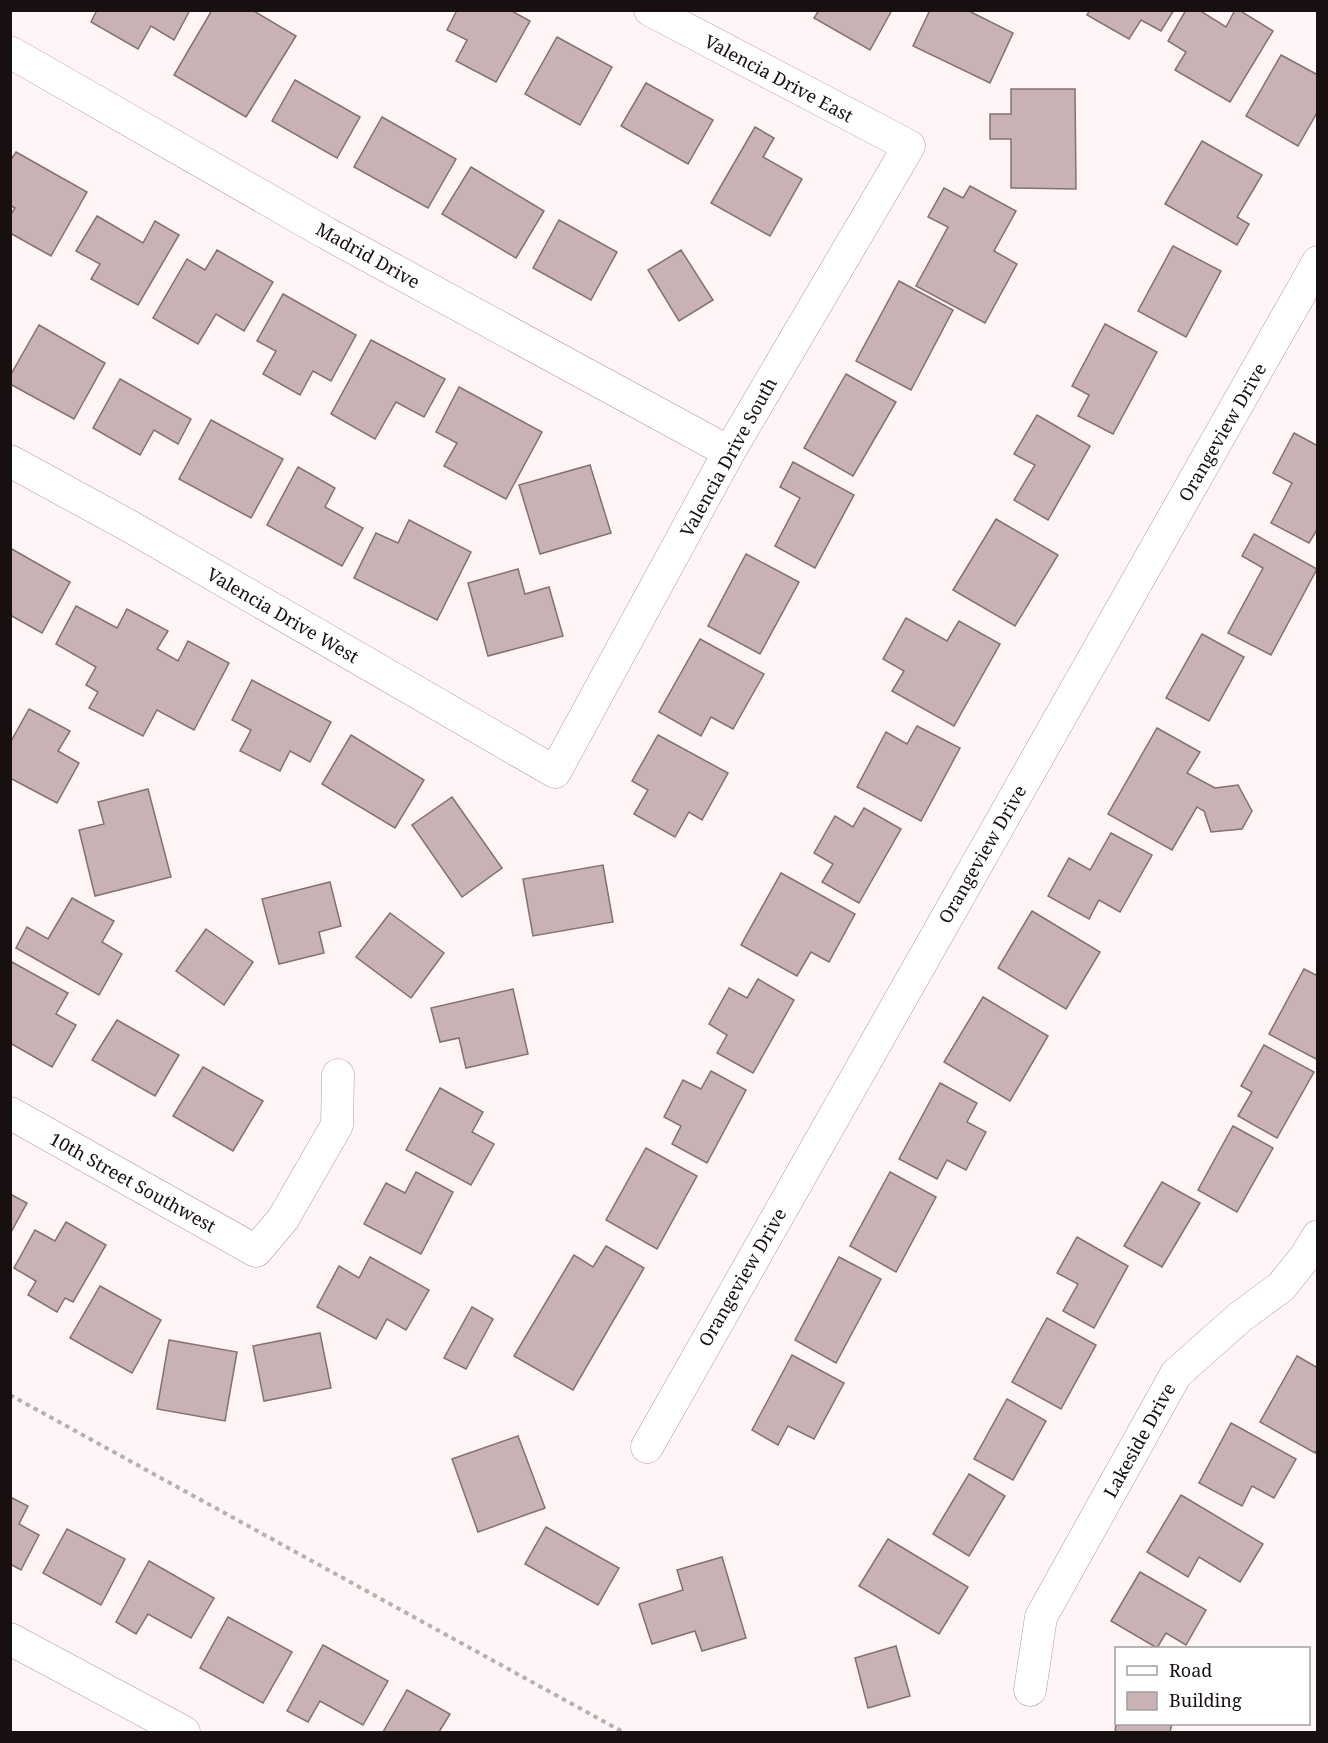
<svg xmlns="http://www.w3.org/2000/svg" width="1328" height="1743" font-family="'Noto Serif',serif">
<rect width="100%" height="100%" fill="#fff5f6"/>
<g fill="#c9b2b4" stroke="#846f71" stroke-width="1.5">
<polygon points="97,10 190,10 174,40 151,26 138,49 91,22"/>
<polygon points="212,10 252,10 296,36 246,117 174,75"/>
<polygon points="457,10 510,10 530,21 496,82 456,61 467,40 447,30"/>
<polygon points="819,10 892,10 870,50 814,18"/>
<polygon points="930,10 967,10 1013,33 990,83 913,46"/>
<polygon points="1090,10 1174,10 1161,31 1141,20 1129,39 1087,15"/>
<polygon points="1186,10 1199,10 1226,27 1235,10 1239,10 1273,31 1230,102 1175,70 1186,52 1168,41"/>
<polygon points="557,37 612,67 580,125 525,94"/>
<polygon points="1281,55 1318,75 1318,111 1298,146 1246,116"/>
<polygon points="295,80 360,117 337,158 272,121"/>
<polygon points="646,83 713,120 688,164 621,126"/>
<polygon points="1011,89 1075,89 1076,189 1011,188 1011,139 990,139 990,114 1011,114"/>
<polygon points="382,117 456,159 428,208 354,167"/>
<polygon points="755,127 774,138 763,157 802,179 770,236 711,203"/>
<polygon points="1202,141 1262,175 1237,217 1249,224 1237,245 1165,204"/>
<polygon points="16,152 87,192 51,256 10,233 10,216 15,208 10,205 10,161"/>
<polygon points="471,167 544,211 516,258 442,214"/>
<polygon points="970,186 1016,211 994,251 1017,264 985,323 916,286 948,227 928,217 944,188 963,198"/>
<polygon points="97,216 143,243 155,221 179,235 138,305 91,279 100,264 76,251"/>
<polygon points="559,220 617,252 591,300 533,268"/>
<polygon points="1173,246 1221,271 1186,337 1138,311"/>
<polygon points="217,250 273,282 244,331 216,314 198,344 153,318 187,259 205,270"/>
<polygon points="681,250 713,300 679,321 648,270"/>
<polygon points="899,281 953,310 911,390 856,361"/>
<polygon points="283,294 356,335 331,381 313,371 300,395 263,374 276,351 257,341"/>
<polygon points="1105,324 1157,352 1113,434 1078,416 1089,395 1072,386"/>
<polygon points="39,325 105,363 74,419 10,384 10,376"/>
<polygon points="371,340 445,379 424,417 396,402 375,439 331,414"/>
<polygon points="846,374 896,402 853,476 804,448"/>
<polygon points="120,379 191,419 178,444 154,430 140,455 93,428"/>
<polygon points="459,387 542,432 506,499 444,466 457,443 436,432"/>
<polygon points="1037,415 1090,446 1048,520 1014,500 1035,465 1014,454"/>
<polygon points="211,420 283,459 251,518 179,479"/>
<polygon points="1294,433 1318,446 1318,528 1309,543 1271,523 1292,483 1273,473"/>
<polygon points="793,462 854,495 815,568 775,546 800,498 780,487"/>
<polygon points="590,465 611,533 540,554 519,485"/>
<polygon points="298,467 335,488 325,507 363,528 342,566 267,525"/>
<polygon points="996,519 1058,555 1015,626 953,590"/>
<polygon points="409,520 471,552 437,620 354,578 376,533 398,543"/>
<polygon points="1254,534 1317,569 1271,655 1228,633 1263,568 1242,556"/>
<polygon points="10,548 70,582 42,633 10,615"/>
<polygon points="746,554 799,582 760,654 708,626"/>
<polygon points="518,569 525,594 549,587 563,636 488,656 468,583"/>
<polygon points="76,606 117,628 127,609 168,631 157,649 178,661 188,641 229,663 194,730 157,710 143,736 89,708 98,692 86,685 96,667 56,644"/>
<polygon points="906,618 947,641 959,621 1000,644 954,726 892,691 904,671 883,659"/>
<polygon points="1202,634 1244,657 1209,721 1166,698"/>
<polygon points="700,639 764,674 733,729 711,717 701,736 659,712"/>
<polygon points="252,680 331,722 310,762 290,751 280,771 240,751 251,730 232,720"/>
<polygon points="29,709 70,731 58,751 79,763 57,803 10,778 10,743"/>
<polygon points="917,726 960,748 921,821 857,787 886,732 907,744"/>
<polygon points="1157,728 1200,752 1187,773 1215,788 1238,785 1252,811 1242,829 1211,832 1204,811 1197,807 1172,850 1108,814"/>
<polygon points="351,735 424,780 395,828 322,784"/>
<polygon points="658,735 728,773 702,820 689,812 675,837 634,814 648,790 632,781"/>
<polygon points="148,789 171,877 95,896 79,830 104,824 98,802"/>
<polygon points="452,797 502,868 462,897 412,825"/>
<polygon points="864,808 901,829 859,903 822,882 833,864 814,853 835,816 853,827"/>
<polygon points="1111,833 1152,855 1120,912 1099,900 1089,919 1048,896 1069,858 1090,870"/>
<polygon points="603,865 613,922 533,936 523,879"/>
<polygon points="781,873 855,914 829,962 811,952 797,976 741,945"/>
<polygon points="330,882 341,926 319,932 324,953 279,964 262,899"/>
<polygon points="72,898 114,921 102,942 122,954 99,995 16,948 27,927 48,939"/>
<polygon points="1032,911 1100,952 1066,1009 998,968"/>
<polygon points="390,913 444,953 411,998 356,957"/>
<polygon points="206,929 253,962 224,1005 176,971"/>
<polygon points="10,961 68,993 56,1014 76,1025 52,1067 10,1043"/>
<polygon points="1304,969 1318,976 1318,1060 1269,1034"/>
<polygon points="758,979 794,1000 753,1073 717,1053 727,1035 709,1024 729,988 747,998"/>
<polygon points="513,989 528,1054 466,1068 459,1038 440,1042 431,1008"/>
<polygon points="983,997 1048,1036 1010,1101 944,1062"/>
<polygon points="117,1020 179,1055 155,1096 92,1060"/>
<polygon points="1264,1045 1314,1072 1277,1138 1238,1116 1252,1092 1241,1086"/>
<polygon points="203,1067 263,1101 233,1151 173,1116"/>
<polygon points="711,1071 746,1090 707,1163 672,1144 681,1126 664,1117 683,1080 701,1089"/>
<polygon points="940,1083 977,1103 967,1122 986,1132 966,1170 947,1160 937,1179 899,1159"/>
<polygon points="440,1088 483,1112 472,1132 494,1144 471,1185 406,1150"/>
<polygon points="1233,1126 1273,1148 1237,1212 1198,1190"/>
<polygon points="646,1148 697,1176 657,1249 606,1220"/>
<polygon points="416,1172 453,1192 421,1254 364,1224 386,1183 405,1193"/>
<polygon points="890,1172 936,1197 896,1272 850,1246"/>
<polygon points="1162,1182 1200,1203 1162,1267 1124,1246"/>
<polygon points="10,1194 27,1203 10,1234"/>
<polygon points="66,1222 106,1245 73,1302 65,1298 57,1312 28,1295 36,1281 14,1268 35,1230 55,1241"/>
<polygon points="1077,1237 1128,1266 1094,1328 1063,1311 1078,1284 1057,1273"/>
<polygon points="606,1246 644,1268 573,1390 514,1356 574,1255 593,1267"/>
<polygon points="370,1257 429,1290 406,1330 387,1319 376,1339 317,1307 339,1266 359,1278"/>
<polygon points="839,1257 881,1279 836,1363 795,1340"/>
<polygon points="100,1286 161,1320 132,1373 70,1338"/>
<polygon points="472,1307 493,1319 466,1369 444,1358"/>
<polygon points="1047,1318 1096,1345 1061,1409 1012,1382"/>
<polygon points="320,1333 331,1388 264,1401 253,1346"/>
<polygon points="169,1340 237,1352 225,1421 157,1409"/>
<polygon points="792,1355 844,1383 814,1439 788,1426 778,1445 752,1430"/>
<polygon points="1297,1356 1318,1368 1318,1448 1315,1453 1260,1422"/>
<polygon points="1007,1399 1046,1421 1013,1480 974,1459"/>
<polygon points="1231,1423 1296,1459 1274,1498 1252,1486 1242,1506 1199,1483"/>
<polygon points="518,1436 545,1508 478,1532 452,1459"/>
<polygon points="969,1474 1005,1496 969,1556 933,1534"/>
<polygon points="1181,1495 1263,1544 1240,1582 1199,1557 1188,1577 1147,1552"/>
<polygon points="10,1497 28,1506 19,1524 39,1535 21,1570 10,1564"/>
<polygon points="546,1527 619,1568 598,1605 525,1564"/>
<polygon points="67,1529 125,1559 101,1605 43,1573"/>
<polygon points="888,1539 968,1587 939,1634 859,1586"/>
<polygon points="722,1557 746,1638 702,1651 695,1631 652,1644 639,1604 683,1590 677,1570"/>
<polygon points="149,1561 214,1598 191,1638 148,1614 136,1634 116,1622"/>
<polygon points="1140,1572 1206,1610 1186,1645 1166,1633 1157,1648 1111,1621"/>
<polygon points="228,1617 292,1652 263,1703 200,1668"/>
<polygon points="323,1645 388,1681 363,1725 320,1701 308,1722 287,1711"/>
<polygon points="896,1646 910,1696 868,1708 855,1658"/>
<polygon points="407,1690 450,1714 439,1732 383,1732"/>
<polygon points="1116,1723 1116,1724 1172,1724 1170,1732 1115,1732"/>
</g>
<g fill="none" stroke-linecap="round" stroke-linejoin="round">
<g stroke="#b09a9c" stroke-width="33">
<g id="minor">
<polyline points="10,52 326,233 729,452"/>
<polyline points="10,461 131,527 555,772 729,452 909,146 650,10"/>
<polyline points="10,1113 256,1251 283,1219 337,1125 338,1075"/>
<polyline points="647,1447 1318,262"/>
<polyline points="10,1639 184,1732"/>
<polyline points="1030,1690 1041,1617 1176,1374 1240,1317 1281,1287 1305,1257 1318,1236"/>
</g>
</g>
<polyline stroke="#b9afb0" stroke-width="4" stroke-dasharray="4.5 4.5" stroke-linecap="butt" points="10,1395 623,1732"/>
<use href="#minor" stroke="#fff" stroke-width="32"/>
</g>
<g text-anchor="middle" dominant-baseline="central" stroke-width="4.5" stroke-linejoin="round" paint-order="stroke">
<g font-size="18" fill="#170f10" stroke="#fff">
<text transform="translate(779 78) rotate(28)">Valencia Drive East</text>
<text transform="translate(368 255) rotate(29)">Madrid Drive</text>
<text transform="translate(1222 432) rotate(-60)">Orangeview Drive</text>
<text transform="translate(728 457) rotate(-61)">Valencia Drive South</text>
<text transform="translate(283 615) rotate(30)">Valencia Drive West</text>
<text transform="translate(982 854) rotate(-60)">Orangeview Drive</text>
<text transform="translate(133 1182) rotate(29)">10th Street Southwest</text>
<text transform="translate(742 1277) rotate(-60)">Orangeview Drive</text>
<text transform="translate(1139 1440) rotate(-61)">Lakeside Drive</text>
</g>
</g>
<rect width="1328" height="1743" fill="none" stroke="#170f10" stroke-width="24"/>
<rect x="1115" y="1647" width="195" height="78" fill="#ffffff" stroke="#a29f9f" stroke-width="1.5"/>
<rect x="1127" y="1666" width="30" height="9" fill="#ffffff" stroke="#a29f9f" stroke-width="1.5"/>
<text x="1169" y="1677" font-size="18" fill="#170f10">Road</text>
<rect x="1127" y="1692" width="30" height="18" fill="#c9b2b4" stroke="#a29f9f" stroke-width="1.5"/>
<text x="1169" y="1707" font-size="18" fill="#170f10">Building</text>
</svg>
